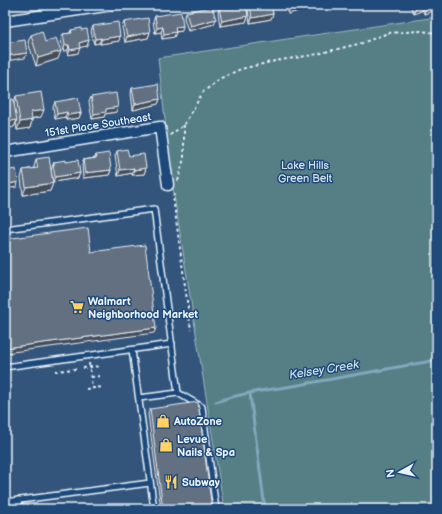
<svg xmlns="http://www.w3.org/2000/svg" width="442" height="514" font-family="'Balsamiq Sans',sans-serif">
<rect width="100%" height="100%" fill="#33557c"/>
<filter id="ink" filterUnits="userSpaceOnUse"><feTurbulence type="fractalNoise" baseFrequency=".025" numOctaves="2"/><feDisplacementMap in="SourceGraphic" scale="8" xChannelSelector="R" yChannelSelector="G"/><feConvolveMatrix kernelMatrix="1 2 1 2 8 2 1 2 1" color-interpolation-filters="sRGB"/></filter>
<g filter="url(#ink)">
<polygon fill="#567e85" stroke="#9fb8be" points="437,17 437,509 224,509 173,189 158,58"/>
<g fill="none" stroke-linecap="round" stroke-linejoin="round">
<g stroke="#82a8be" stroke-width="3">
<polyline points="250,394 265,509"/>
<path d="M216 402C240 393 267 390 293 386 341 377 389 369 437 360"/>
</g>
<g stroke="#e8f1f8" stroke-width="8">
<g id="service">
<polyline points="5,229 154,209 178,393 202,407 216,509"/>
<polyline points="132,350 154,509"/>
<polyline points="5,367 172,344"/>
<polyline points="139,398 178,393"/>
<polyline points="18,500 19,509"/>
<polyline points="5,502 150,483"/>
</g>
</g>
<g stroke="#e8f1f8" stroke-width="13">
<g id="minor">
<polyline points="5,21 112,5"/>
<polyline points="5,152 160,127 168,185"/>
</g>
</g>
<g stroke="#e8f1f8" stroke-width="2" stroke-dasharray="3 3" stroke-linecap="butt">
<polyline points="170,135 184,125 203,92 221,78 241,69 275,61 313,55 362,43 388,33 421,31 437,33"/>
<polyline points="178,181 184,158 184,125"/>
<polyline points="174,193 173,197 191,330"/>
<polyline points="89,363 92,388"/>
<polyline points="83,368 99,366"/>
<polyline points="55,371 76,369"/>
<polyline points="91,377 101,376"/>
<polyline points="86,389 102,387"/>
</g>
<use href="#service" stroke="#1f4a7a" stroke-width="5"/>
<use href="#minor" stroke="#1f4a7a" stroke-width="10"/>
</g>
<g fill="#54606f" stroke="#e8f1f8">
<polygon points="233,5 246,5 248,16 246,22 220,26 218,13 219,8 232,6"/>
<polygon points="249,5 271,5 273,14 271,19 250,23 248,9"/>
<polygon points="286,5 310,5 309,8 288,14"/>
<polygon points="410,5 437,5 435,10 424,14 423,10 414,14"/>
<polygon points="186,12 214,24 188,31 184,18"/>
<polygon points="155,16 182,31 176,32 174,37 162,39 161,32 155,33 153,21"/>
<polygon points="124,22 150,32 148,38 125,42 122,27"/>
<polygon points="93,26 119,41 100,44 99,43 94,44 91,31"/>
<polygon points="71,30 81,30 89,40 87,46 80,47 78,53 68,55 68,50 63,51 61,39 63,34 70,33"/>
<polygon points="31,35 58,59 36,66 28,42"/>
<polygon points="132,88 160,99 158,104 133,110 131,93"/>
<polygon points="16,96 41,117 32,119 32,120 30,128 17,130 16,122 14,127 14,102"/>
<polygon points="91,97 116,112 105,114 104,117 92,119 89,102"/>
<polygon points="55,102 81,113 79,118 66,120 65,117 55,119 53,107"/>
<polygon points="117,151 129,156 146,168 144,174 132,175 132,173 118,176 115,156"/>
<polygon points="96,155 111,170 109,175 83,178 82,165 83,160 95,158"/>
<polygon points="36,159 53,183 50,191 23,195 21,178 23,170 34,168 34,167"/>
<polygon points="54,162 66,162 80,173 78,178 53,182 51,170"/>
<polygon points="150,409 212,509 161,509 148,414"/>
</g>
<g fill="#454e5a" stroke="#e8f1f8">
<polygon points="303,5 310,5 309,8 288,14 290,9"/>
<polygon points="420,5 425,5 423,10 414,14 416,6"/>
<polygon points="430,5 437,5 435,10 424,14 427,6"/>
<polygon points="273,14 271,19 250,23 252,18"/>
<polygon points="248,16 246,22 220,26 222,21"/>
<polygon points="216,19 214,24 188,31 190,26"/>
<polygon points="183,26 182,31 173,32 175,27"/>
<polygon points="163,27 161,32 155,33 157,28"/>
<polygon points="150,32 148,38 125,42 127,37"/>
<polygon points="176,32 174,37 162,39 164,34"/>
<polygon points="120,36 119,41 100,44 102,39"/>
<polygon points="101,38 99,43 94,44 95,39"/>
<polygon points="89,40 87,46 77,48 79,43"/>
<polygon points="65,45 69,45 68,50 63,51"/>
<polygon points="80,48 78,53 68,55 70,50"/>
<polygon points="61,51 58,59 36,66 38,58"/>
<polygon points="27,53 25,58 5,61 5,56"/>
<polygon points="160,99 158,104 133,110 135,104"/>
<polygon points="118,107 116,112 105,114 104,117 92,119 94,114 106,109"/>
<polygon points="44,110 41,117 28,119 31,112"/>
<polygon points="67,112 65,117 55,119 57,114"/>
<polygon points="81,113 79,118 66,120 68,115"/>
<polygon points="17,120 14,127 5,129 5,122"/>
<polygon points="32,120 30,128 17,130 20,122"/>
<polygon points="134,168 132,173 118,176 120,170"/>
<polygon points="146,168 144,174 132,175 134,170"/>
<polygon points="111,170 109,175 83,178 85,173"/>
<polygon points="80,173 78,178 53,182 55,177"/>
<polygon points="18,182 17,187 5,189 5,185"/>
<polygon points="53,183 50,191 23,195 26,187"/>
<polygon points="156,328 154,333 5,353 5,348"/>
</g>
<g fill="#627081" stroke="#e8f1f8">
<polygon points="233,5 246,5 248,16 222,21 219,8 233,6"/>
<polygon points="250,5 271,5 273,14 252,18"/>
<polygon points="289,5 303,5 290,9"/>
<polygon points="212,7 216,19 190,26 186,12"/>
<polygon points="181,12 183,26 175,27 176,32 164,34 163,27 157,28 155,16"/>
<polygon points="148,18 150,32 127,37 124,22"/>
<polygon points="118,22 120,36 102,39 101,38 95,39 93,26"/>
<polygon points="81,28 81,30 87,29 89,40 79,43 80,48 70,50 69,45 65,45 63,34 72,33 71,30"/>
<polygon points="42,31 45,42 56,38 61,51 38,58 31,35"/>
<polygon points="25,40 27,53 5,56 5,43"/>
<polygon points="158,84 160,99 135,104 132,88"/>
<polygon points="41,92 44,110 31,112 32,120 20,122 16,96"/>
<polygon points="116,93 118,107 106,109 106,112 94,114 91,97"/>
<polygon points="78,98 81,113 68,115 67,112 57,114 55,102"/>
<polygon points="13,99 17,120 5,122 5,100"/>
<polygon points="127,149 129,156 144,154 146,168 134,170 134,168 120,170 117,151"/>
<polygon points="109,153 111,170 85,173 83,160 97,158 96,155"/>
<polygon points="49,157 53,183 26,187 23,170 38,168 36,159"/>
<polygon points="66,160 66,162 78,160 80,173 55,177 53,165 54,165 54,162"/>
<polygon points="16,169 18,182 5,185 5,171"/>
<polygon points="88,228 91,252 145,245 156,328 5,348 5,239"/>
<polygon points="198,402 212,509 163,509 150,409"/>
</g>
</g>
<defs>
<g id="supermarket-bare" transform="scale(1.08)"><path d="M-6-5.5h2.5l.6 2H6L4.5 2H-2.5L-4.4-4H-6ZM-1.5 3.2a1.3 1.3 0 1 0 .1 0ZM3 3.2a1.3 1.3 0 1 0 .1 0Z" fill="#ffd166" stroke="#1f4a7a" stroke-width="2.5" paint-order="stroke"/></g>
<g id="shop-bare" transform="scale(1.08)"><path d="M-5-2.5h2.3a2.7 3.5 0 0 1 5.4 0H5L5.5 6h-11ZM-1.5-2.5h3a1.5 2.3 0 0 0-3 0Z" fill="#ffd166" stroke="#1f4a7a" stroke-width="2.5" paint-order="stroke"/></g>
<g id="restaurant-bare" transform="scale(1.08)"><path d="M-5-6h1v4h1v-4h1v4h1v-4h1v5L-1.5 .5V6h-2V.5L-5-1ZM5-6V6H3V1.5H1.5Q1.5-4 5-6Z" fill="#ffd166" stroke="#1f4a7a" stroke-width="2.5" paint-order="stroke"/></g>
</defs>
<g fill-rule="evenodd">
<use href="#supermarket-bare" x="77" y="307"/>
<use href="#shop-bare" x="163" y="421"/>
<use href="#shop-bare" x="166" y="445"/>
<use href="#restaurant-bare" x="171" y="482"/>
</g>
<g text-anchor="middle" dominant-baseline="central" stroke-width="3" stroke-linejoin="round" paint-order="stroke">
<g font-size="11" fill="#e8f1f8" stroke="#1f4a7a">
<text transform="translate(98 125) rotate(-9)">151st Place Southeast</text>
</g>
<g font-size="11" fill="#d2e0e7" stroke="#1f4a7a">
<text x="305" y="165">Lake Hills<tspan x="305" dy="13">Green Belt</tspan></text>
</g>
<g font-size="11" font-weight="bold" fill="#e8f1f8" stroke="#1f4a7a" text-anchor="start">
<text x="88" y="301">Walmart<tspan x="88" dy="13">Neighborhood Market</tspan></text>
<text x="174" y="421">AutoZone</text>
<text x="177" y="439">Levue<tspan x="177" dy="13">Nails &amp; Spa</tspan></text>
<text x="182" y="482">Subway</text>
</g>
<g font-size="12" font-style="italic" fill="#cedfea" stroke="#1f4a7a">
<text transform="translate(324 370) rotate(-9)">Kelsey Creek</text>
</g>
</g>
<rect width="442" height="514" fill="none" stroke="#1f4a7a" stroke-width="20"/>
<rect x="10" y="10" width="422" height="494" fill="none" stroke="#e8f1f8" stroke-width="1.5" filter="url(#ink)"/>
<g transform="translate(400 472) rotate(262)" stroke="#1f4a7a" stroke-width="3" paint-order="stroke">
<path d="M0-3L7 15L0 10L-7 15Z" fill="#e8f1f8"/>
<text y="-6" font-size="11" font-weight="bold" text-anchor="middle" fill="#e8f1f8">N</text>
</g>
</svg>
